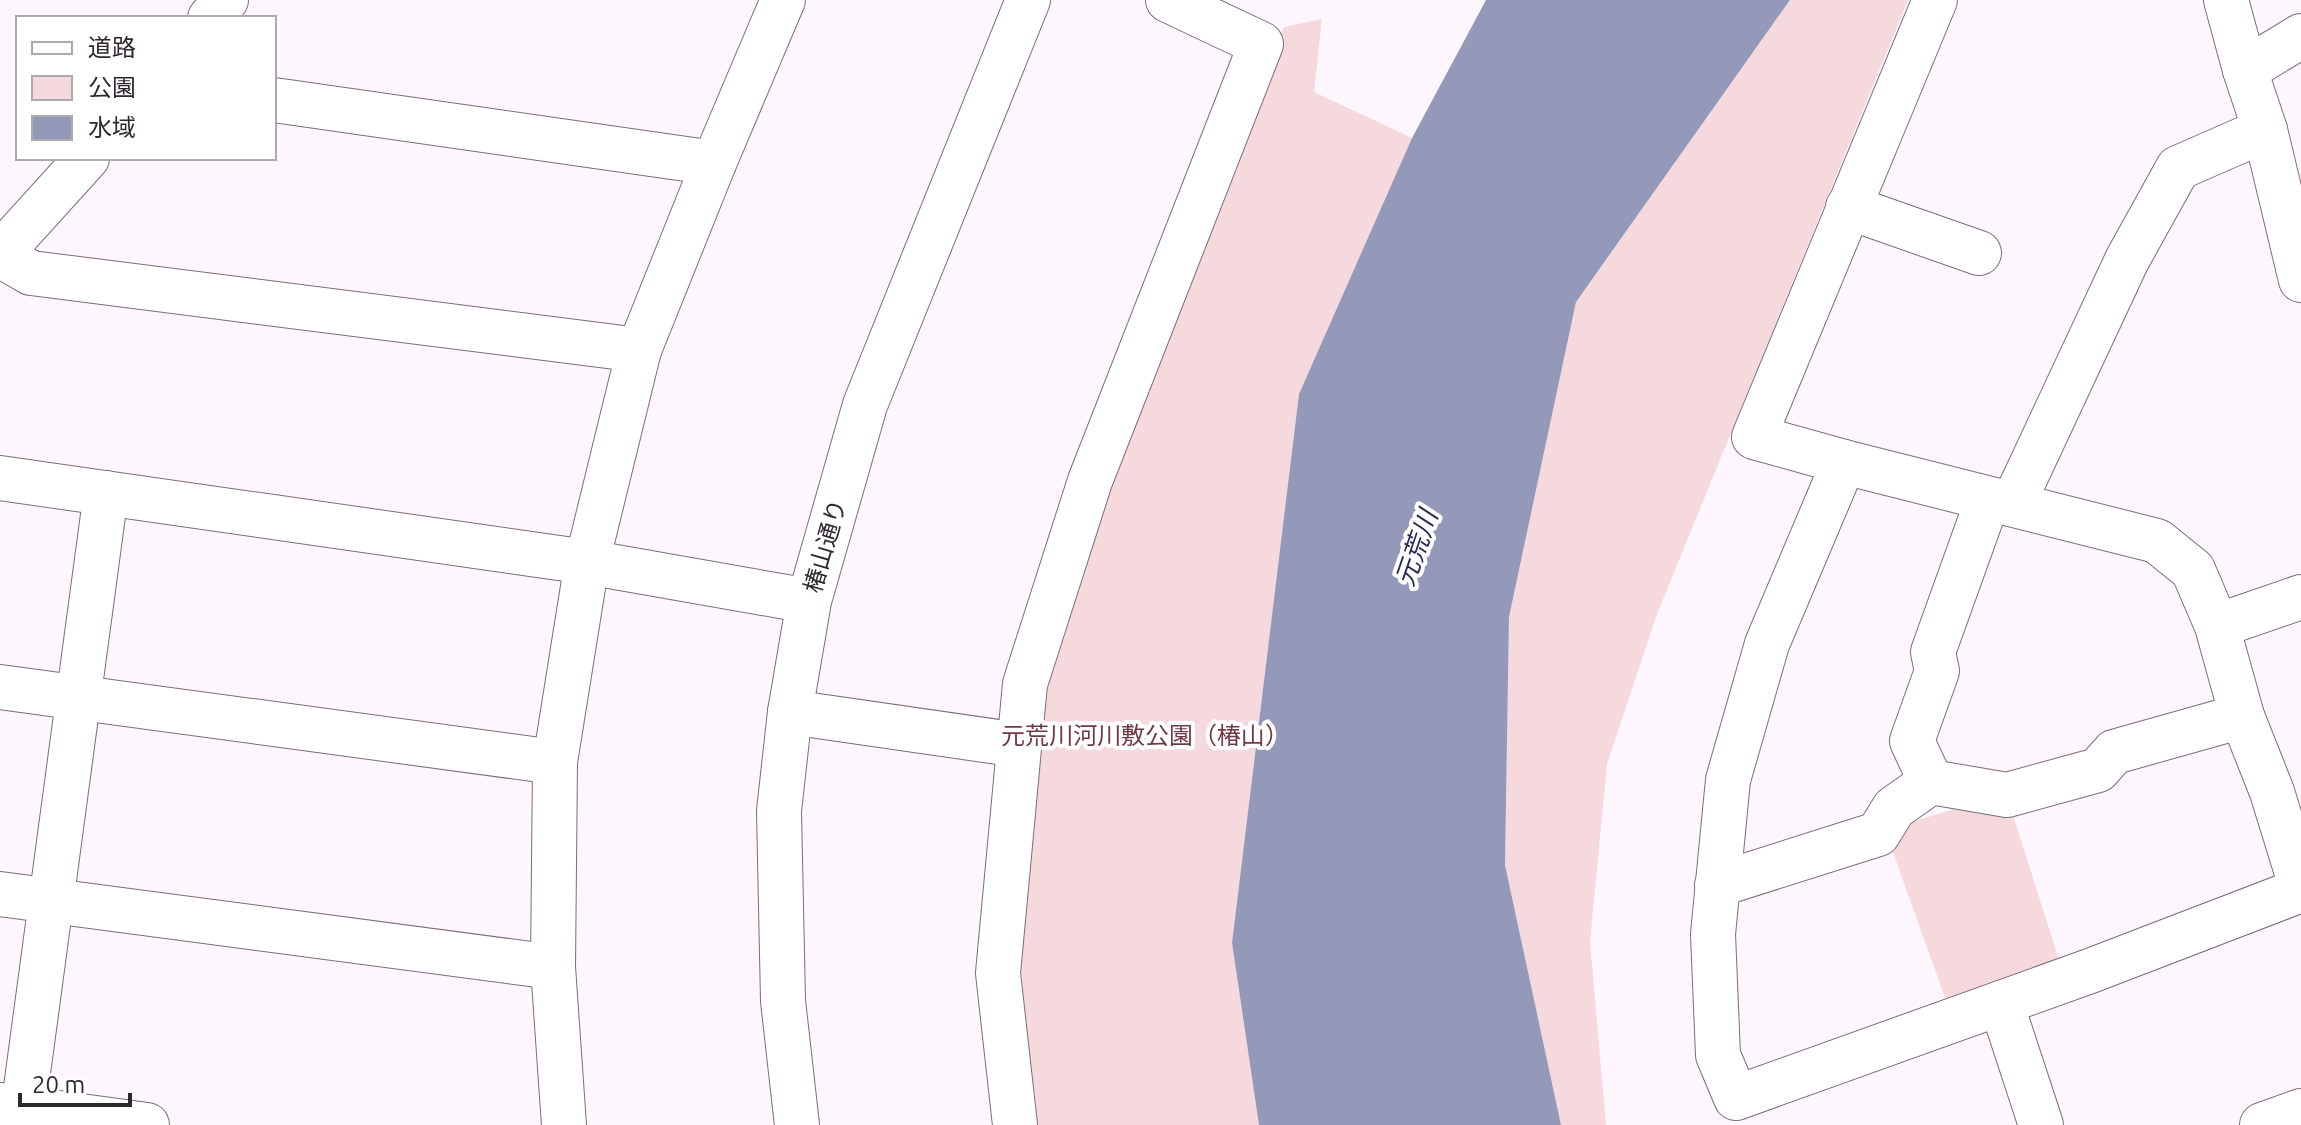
<svg xmlns="http://www.w3.org/2000/svg" width="2301" height="1125" font-family="Ubuntu,'Noto Sans JP',sans-serif">
<rect width="100%" height="100%" fill="#fdf6fd"/>
<g fill="#f5d9dd">
<polygon points="1790,0 1908,0 1657,614 1607,764 1590,942 1606,1125 1561,1125 1505,865 1509,617 1576,302"/>
<polygon points="1322,19 1314,92 1412,138 1299,394 1232,943 1259,1125 1033,1125 1020,951 1036,714 1090,516 1284,27"/>
<polygon points="1978,802 2011,809 2061,966 1948,1006 1890,844 1908,823"/>
</g>
<polygon fill="#9499b9" points="1486,0 1790,0 1576,302 1509,617 1505,865 1561,1125 1259,1125 1232,943 1299,394 1412,138"/>
<g fill="none" stroke-linecap="round" stroke-linejoin="round">
<g stroke="#7c6c7d" stroke-width="46">
<g id="minor">
<polyline points="2226,0 2245,70"/>
<polyline points="210,18 226,0"/>
<polyline points="2301,36 2245,70 2265,130 2301,280"/>
<polyline points="274,100 714,163"/>
<polyline points="1848,207 1979,253"/>
<polyline points="0,254 87,158"/>
<polyline points="0,255 31,273 639,350"/>
<polyline points="1844,462 1754,437 1935,0"/>
<polyline points="0,478 587,562 809,601"/>
<polyline points="2013,504 2127,260 2178,168 2265,130"/>
<polyline points="2217,626 2301,597"/>
<polyline points="0,687 555,762"/>
<polyline points="790,712 1019,745"/>
<polyline points="1931,782 1912,741 1937,671 1933,652 1988,499"/>
<polyline points="1717,885 1878,834 1894,808 1931,782 2007,795 2098,770 2114,752 2242,716"/>
<polyline points="2301,886 2272,792 2242,716 2217,626 2193,570 2157,541 1844,462 1767,644 1728,780 1713,934 1718,1055 1736,1098 2090,971 2301,890"/>
<polyline points="0,894 553,967"/>
<polyline points="2001,1003 2041,1125"/>
<polyline points="0,1105 147,1125"/>
<polyline points="21,1125 106,493"/>
<polyline points="564,1125 553,967 555,762 587,562 639,350 714,163 783,0"/>
<polyline points="797,1125 783,1001 779,811 790,712 809,601 865,405 1028,0"/>
<polyline points="1015,1125 998,973 1025,684 1090,481 1261,44 1168,0"/>
<polyline points="2262,1125 2301,1111"/>
</g>
</g>
<use href="#minor" stroke="#fff" stroke-width="44"/>
</g>
<g text-anchor="middle" dominant-baseline="central" stroke-width="8" stroke-linejoin="round" paint-order="stroke">
<g font-size="24" fill="#2e272f" stroke="#fff">
<text transform="translate(825 546) rotate(-74)">椿山通り</text>
</g>
<g font-size="24" fill="#703a44" stroke="#fff">
<text x="1145" y="735">元荒川河川敷公園（椿山）</text>
</g>
<g font-size="26" font-style="italic" fill="#272a55" stroke="#fff">
<text transform="translate(1416 548) rotate(-71)">元荒川</text>
</g>
</g>
<rect x="16" y="16" width="260" height="144" fill="#ffffff" stroke="#aba9ac" stroke-width="2"/>
<rect x="32" y="42" width="40" height="12" fill="#ffffff" stroke="#aba9ac" stroke-width="2"/>
<text x="88" y="56" font-size="24" fill="#2e272f">道路</text>
<rect x="32" y="76" width="40" height="24" fill="#f5d9dd" stroke="#aba9ac" stroke-width="2"/>
<text x="88" y="96" font-size="24" fill="#2e272f">公園</text>
<rect x="32" y="116" width="40" height="24" fill="#9499b9" stroke="#aba9ac" stroke-width="2"/>
<text x="88" y="136" font-size="24" fill="#2e272f">水域</text>
<path d="M20 1093v12h110v-12" fill="none" stroke="#2e272f" stroke-width="4"/>
<text x="32" y="1093" font-size="24" fill="#2e272f" stroke="#ffffff" stroke-width="6" paint-order="stroke">20 m</text>
</svg>
